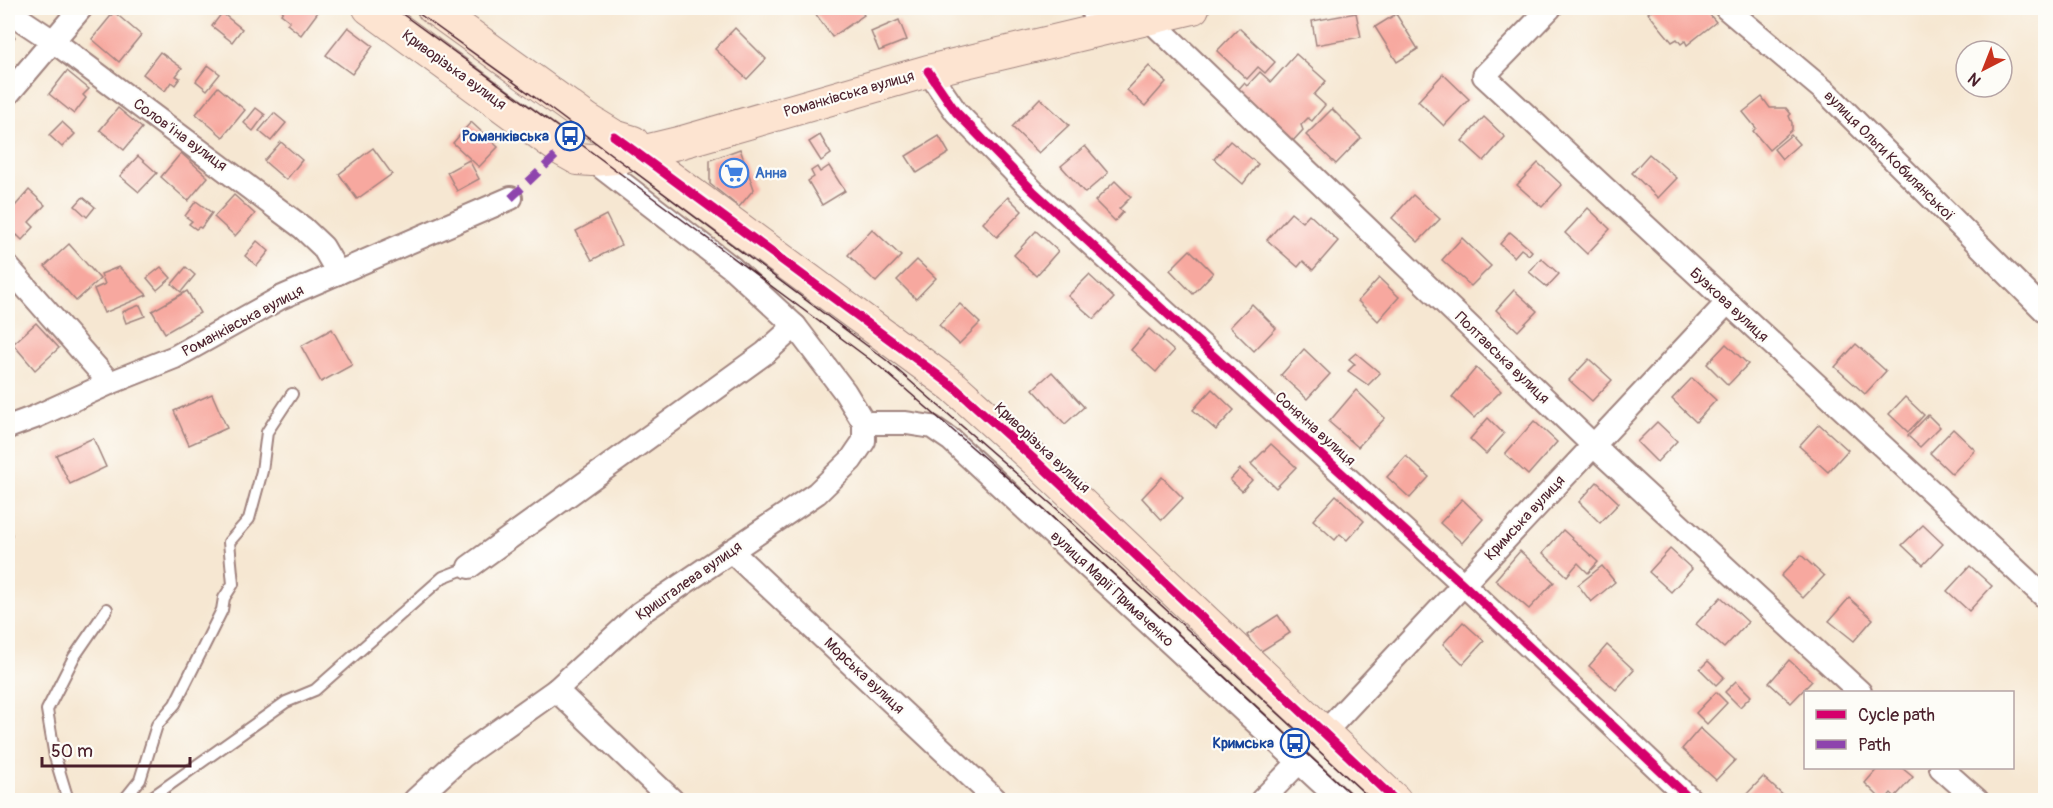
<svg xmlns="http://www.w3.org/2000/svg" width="2053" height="808" font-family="Pangolin,sans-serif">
<rect width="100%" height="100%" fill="#fdfcf7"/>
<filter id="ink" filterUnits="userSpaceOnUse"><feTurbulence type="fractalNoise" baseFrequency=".0167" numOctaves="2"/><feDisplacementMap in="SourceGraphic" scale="12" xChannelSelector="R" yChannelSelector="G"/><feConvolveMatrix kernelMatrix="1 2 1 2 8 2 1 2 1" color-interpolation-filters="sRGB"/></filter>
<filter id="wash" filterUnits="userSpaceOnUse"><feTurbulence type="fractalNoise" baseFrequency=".008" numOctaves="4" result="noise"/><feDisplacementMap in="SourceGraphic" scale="24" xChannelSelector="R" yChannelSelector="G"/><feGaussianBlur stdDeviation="1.35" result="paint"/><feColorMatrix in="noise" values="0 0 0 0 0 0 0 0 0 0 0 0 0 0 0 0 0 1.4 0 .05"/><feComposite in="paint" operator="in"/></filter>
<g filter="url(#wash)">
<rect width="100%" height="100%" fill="#f6e7d2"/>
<g id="blocks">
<g fill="#f7a89f">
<polygon points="285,8 321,8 301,35 287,24 290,21 281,14"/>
<polygon points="823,8 859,8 864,15 832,37 815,13"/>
<polygon points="1655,8 1704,8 1716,22 1687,45 1685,41 1681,44 1677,39 1672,42 1648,13"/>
<polygon points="114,12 141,35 119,62 92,39"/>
<polygon points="222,13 242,29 232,42 212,26"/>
<polygon points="1356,13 1361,37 1316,45 1312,21"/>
<polygon points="1396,14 1418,49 1397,62 1375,27"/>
<polygon points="899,20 907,40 879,51 871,32"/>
<polygon points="348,27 373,46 352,74 326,55"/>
<polygon points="735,28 766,59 747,79 715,49"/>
<polygon points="1239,28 1275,62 1265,73 1258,67 1247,79 1217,51"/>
<polygon points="8,30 15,37 8,46"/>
<polygon points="160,52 182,68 176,76 180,78 175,85 171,82 165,91 143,74"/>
<polygon points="1296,54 1326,81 1314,95 1325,105 1312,121 1308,118 1301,125 1303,130 1291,143 1235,93 1244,83 1247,86 1260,72 1271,82"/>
<polygon points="208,65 220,74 207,90 196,81"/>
<polygon points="1149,66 1166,82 1145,106 1127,90"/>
<polygon points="67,71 89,89 83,95 86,98 74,114 49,94"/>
<polygon points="1443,74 1469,99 1444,126 1418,101"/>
<polygon points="218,87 245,110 223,137 196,114"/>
<polygon points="1762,97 1770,108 1786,108 1791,114 1789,116 1792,123 1792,130 1769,150 1753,131 1756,128 1743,112"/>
<polygon points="1040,98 1069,125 1039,153 1012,127"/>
<polygon points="118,108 142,128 124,150 100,130"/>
<polygon points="256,108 265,115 253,131 244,123"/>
<polygon points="1332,109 1361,138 1336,164 1306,135"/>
<polygon points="274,113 286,123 271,141 259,131"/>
<polygon points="1484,117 1505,137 1484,161 1462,141"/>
<polygon points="62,122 75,134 62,147 49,135"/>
<polygon points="471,122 498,147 479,167 453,143"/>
<polygon points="820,135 831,154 821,161 809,142"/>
<polygon points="1791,135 1799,144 1782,159 1774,149"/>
<polygon points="939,136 949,153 917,173 906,156"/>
<polygon points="1230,141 1258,164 1243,184 1214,159"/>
<polygon points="281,142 302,160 286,180 264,161"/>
<polygon points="1085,146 1108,173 1085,193 1061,166"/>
<polygon points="373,148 392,174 357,199 339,174"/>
<polygon points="740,149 754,189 739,207 710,184 710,160"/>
<polygon points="181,153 208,177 188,201 161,177"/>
<polygon points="1649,154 1677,178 1658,198 1632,173"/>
<polygon points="138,156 157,173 139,192 120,176"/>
<polygon points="469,160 479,179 457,191 447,172"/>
<polygon points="1538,163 1562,185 1542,207 1517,185"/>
<polygon points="829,166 845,191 822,205 808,181 814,177 811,171 817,167 820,172"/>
<polygon points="1115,181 1131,197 1119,209 1123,212 1115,221 1095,201"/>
<polygon points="29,190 45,205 29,222 34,227 22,240 17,235 15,237 8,231 8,214"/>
<polygon points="234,195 255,214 235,236 214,217"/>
<polygon points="1413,195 1440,219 1418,242 1392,218"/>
<polygon points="83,197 95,207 87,217 75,206"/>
<polygon points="1008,197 1022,211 997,237 983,223"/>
<polygon points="196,201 212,213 201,228 199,227 196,229 189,224 192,221 185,216"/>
<polygon points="1588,208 1610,229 1587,254 1565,233"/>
<polygon points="1291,213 1302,222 1309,214 1338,241 1313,270 1303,261 1298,267 1267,240"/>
<polygon points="606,215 621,245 592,260 576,231"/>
<polygon points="872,229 901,256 876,282 848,255"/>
<polygon points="1036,231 1058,251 1036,276 1014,255"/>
<polygon points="1510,232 1532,251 1529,255 1521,249 1514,257 1500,244"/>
<polygon points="1462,238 1491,266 1471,286 1442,260"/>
<polygon points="257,241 269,251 257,266 245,256"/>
<polygon points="69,244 100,279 76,301 45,266"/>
<polygon points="1190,250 1213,273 1193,294 1170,270"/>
<polygon points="1541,258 1559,274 1547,287 1529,272"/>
<polygon points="917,260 936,278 916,299 897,280"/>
<polygon points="119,267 147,295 104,313 94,289 105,284 101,274"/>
<polygon points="161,267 171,278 157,290 147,278"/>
<polygon points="186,267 195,275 181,292 172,284"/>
<polygon points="1089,275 1114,298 1094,319 1068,296"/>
<polygon points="1379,278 1399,297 1378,321 1358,301"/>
<polygon points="1514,290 1537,311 1518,331 1496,310"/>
<polygon points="187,291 200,313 165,333 152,311"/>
<polygon points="960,304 980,323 959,344 939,325"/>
<polygon points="1252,304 1276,328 1254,351 1230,327"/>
<polygon points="140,305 145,316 126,323 122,312"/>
<polygon points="36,323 59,348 35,370 13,344"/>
<polygon points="332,329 352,365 321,382 301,346"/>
<polygon points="1149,329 1174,351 1156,372 1131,350"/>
<polygon points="1726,344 1748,364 1728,385 1707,364"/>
<polygon points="1856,344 1886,371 1865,394 1835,367"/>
<polygon points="1304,349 1330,374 1307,399 1281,375"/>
<polygon points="1356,353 1380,373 1368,385 1348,371 1355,364 1349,359"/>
<polygon points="1589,359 1612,380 1592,401 1569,380"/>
<polygon points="1476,368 1501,391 1474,418 1452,397"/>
<polygon points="1052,372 1084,407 1065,424 1033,389"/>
<polygon points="1692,378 1716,400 1696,422 1672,399"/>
<polygon points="1212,389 1234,410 1216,430 1193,410"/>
<polygon points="1356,390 1385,418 1358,447 1329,422"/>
<polygon points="212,394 227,428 189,445 174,411"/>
<polygon points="1905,397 1924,415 1908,432 1889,414"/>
<polygon points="1928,415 1940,427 1920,447 1908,436"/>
<polygon points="1488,418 1504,434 1486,454 1470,439"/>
<polygon points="1534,421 1557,442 1528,475 1505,454"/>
<polygon points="1657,422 1677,441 1657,462 1637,442"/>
<polygon points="1819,424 1848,450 1828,472 1799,446"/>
<polygon points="1953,429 1975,450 1952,474 1930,453"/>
<polygon points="93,438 106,467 70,484 56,455"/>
<polygon points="1271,444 1296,467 1276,488 1251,464"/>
<polygon points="1406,456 1429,477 1410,498 1387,477"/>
<polygon points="1240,469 1252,480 1242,491 1230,480"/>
<polygon points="1162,477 1183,498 1162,520 1142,498"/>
<polygon points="1597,482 1619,503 1600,523 1579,502"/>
<polygon points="1336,495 1364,521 1347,540 1340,534 1335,540 1313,520"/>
<polygon points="1462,499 1483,519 1462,543 1440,523"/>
<polygon points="8,521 12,535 8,537"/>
<polygon points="1923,525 1943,544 1923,565 1902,545"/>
<polygon points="1563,530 1598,562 1588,573 1578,563 1567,576 1543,553"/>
<polygon points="1670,549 1692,569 1671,592 1649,572"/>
<polygon points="1520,551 1554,582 1529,609 1495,580"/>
<polygon points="1801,555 1824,576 1803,598 1781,576"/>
<polygon points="1602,566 1615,582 1591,602 1578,585"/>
<polygon points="1970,566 1992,586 1969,611 1947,591"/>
<polygon points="1721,597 1748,622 1724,648 1696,624"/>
<polygon points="1849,598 1873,619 1854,641 1829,621"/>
<polygon points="1278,615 1290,633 1258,653 1247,635"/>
<polygon points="1463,622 1484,641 1463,664 1443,644"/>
<polygon points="1607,645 1634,670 1616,690 1589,666"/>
<polygon points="1789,660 1812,681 1791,703 1769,683"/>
<polygon points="1708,661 1724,677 1716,685 1700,669"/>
<polygon points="1736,681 1751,696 1740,707 1725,692"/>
<polygon points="1716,692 1727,703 1707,724 1696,713"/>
<polygon points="1700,728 1735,760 1716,780 1682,749"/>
<polygon points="1878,768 1902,768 1913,777 1895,797 1891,793 1885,800 1882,800 1865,783"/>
<polygon points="1763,777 1788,800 1741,800"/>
</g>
</g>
</g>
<g filter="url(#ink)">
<use href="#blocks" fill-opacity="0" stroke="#a0837e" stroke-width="1.5"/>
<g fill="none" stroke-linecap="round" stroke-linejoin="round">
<g stroke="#a0837e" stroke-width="14">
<g id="lane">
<polyline points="68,800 55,757 47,710 74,657 107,609"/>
<polyline points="124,800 140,780 157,725 175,704 222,610 224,598 233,584 229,542 249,519 262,471 267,432 292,394"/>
<polyline points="148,800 286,702 315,690 443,577 469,567"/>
</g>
</g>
<g stroke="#a0837e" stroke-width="26">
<g id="street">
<polyline points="1091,8 1100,29"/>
<polyline points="1550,8 1484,76 2046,598"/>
<polyline points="1726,8 1827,93 2046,312"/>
<polyline points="8,11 53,41 303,228 323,247 338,273"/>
<polyline points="1149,19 1594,446 1860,692"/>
<polyline points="928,71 956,112 1033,191 1463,584 1691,800"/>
<polyline points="8,94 81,8"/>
<polyline points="592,160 732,268 795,326 845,392 864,423"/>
<polyline points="8,267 110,383"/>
<polyline points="864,423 906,423 932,427 951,440 1340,800"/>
<polyline points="8,427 35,417 110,383 175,357 280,298 511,198"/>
<polyline points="731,551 996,800"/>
<polyline points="469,567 765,353 795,326"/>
<polyline points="556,690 672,800"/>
<polyline points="1324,733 1727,303"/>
<polyline points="1941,768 1977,800"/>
<polyline points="415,800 463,756 556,690 640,613 817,493 851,460 864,441 864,423"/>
<polyline points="1262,800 1299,762"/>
</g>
</g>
<g stroke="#a0837e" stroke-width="34">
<g id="secondary">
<polyline points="369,8 562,150 578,159 592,160 616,158 682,142 928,71 1193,8"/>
<polyline points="433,8 588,120 614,136 633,142"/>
<polyline points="614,136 954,387 1035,460 1395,800"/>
</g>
</g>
<use href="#lane" stroke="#fff" stroke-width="10"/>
<use href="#street" stroke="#fff" stroke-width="22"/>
<use href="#secondary" stroke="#fde4d1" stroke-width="32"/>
<g stroke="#4a1f2b" stroke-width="1.5">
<polyline points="394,8 570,136 880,367 1051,516 1357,800"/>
<polyline points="411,8 544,104 886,360 1057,509 1372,800"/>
</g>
<polyline stroke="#8e44ad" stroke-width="8" stroke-dasharray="15 8" stroke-linecap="butt" points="511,198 562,150"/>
<g stroke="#fdfcf7" stroke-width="13">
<g id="cycleway">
<polyline points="928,71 956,112 1033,191 1463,584 1691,800"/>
<polyline points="614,136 954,387 1035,460 1395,800"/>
</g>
</g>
<use href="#cycleway" stroke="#d6006c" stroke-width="9"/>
</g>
</g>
<defs>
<g id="bus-ring" transform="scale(1.5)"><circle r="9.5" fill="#fdfcf7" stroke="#1a4fb4" stroke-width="1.5"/><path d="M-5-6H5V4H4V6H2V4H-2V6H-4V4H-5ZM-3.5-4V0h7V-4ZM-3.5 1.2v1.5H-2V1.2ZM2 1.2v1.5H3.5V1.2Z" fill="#1a4fb4"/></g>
<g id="supermarket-ring" transform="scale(1.5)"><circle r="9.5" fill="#fdfcf7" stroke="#3f7fe0" stroke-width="1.5"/><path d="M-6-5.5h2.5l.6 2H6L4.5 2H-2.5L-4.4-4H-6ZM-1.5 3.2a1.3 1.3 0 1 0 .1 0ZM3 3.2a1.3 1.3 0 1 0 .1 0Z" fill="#3f7fe0"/></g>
</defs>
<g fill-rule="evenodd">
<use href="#bus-ring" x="570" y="136"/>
<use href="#supermarket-ring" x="734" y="173"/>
<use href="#bus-ring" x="1295" y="743"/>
</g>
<g text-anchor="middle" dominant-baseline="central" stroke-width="4.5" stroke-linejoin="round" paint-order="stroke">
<g font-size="15" fill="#4a1f2b" stroke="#fdfcf7">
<text transform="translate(454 70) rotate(36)">Криворізька вулиця</text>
<text transform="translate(849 94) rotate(-16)">Романківська вулиця</text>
<text transform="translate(180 135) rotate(36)">Соловʼїна вулиця</text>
<text transform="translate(1889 156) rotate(45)">вулиця Ольги Кобилянської</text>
<text transform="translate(1729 305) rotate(43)">Бузкова вулиця</text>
<text transform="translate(243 321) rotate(-28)">Романківська вулиця</text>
<text transform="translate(1502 358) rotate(44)">Полтавська вулиця</text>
<text transform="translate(1315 429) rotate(42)">Сонячна вулиця</text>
<text transform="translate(1042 448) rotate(43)">Криворізька вулиця</text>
<text transform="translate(1525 518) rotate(-47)">Кримська вулиця</text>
<text transform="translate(689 581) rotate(-35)">Кришталева вулиця</text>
<text transform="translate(1112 589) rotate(43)">вулиця Марії Примаченко</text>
<text transform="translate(864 676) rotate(43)">Морська вулиця</text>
</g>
<g font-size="15" font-weight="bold" fill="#164399" stroke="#fdfcf7" text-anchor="end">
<text x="549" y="136">Романківська</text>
<text x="1274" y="743">Кримська</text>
</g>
<g font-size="15" font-weight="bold" fill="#366cbe" stroke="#fdfcf7" text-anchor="start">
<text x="755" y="173">Анна</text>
</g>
</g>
<rect width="2053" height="808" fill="none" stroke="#fdfcf7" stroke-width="30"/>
<rect x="1804" y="691" width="210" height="78" fill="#fdfcf7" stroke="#b5a4a5" stroke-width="1.5"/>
<rect x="1816" y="710" width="30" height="9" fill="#d6006c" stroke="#b5a4a5" stroke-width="1.5"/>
<text x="1858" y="721" font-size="18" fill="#4a1f2b">Cycle path</text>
<rect x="1816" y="740" width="30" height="9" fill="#8e44ad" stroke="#b5a4a5" stroke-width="1.5"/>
<text x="1858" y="751" font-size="18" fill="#4a1f2b">Path</text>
<g transform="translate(1984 69) rotate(222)"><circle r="28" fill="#fdfcf7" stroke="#b5a4a5" stroke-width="1.5"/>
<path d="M0-4.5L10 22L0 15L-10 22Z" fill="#c8321e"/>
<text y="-9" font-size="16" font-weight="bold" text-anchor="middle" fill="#4a1f2b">N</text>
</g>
<path d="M42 757v9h148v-9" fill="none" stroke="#4a1f2b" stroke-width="3"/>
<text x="51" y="757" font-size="18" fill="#4a1f2b" stroke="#fdfcf7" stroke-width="4.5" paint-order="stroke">50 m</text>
</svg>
